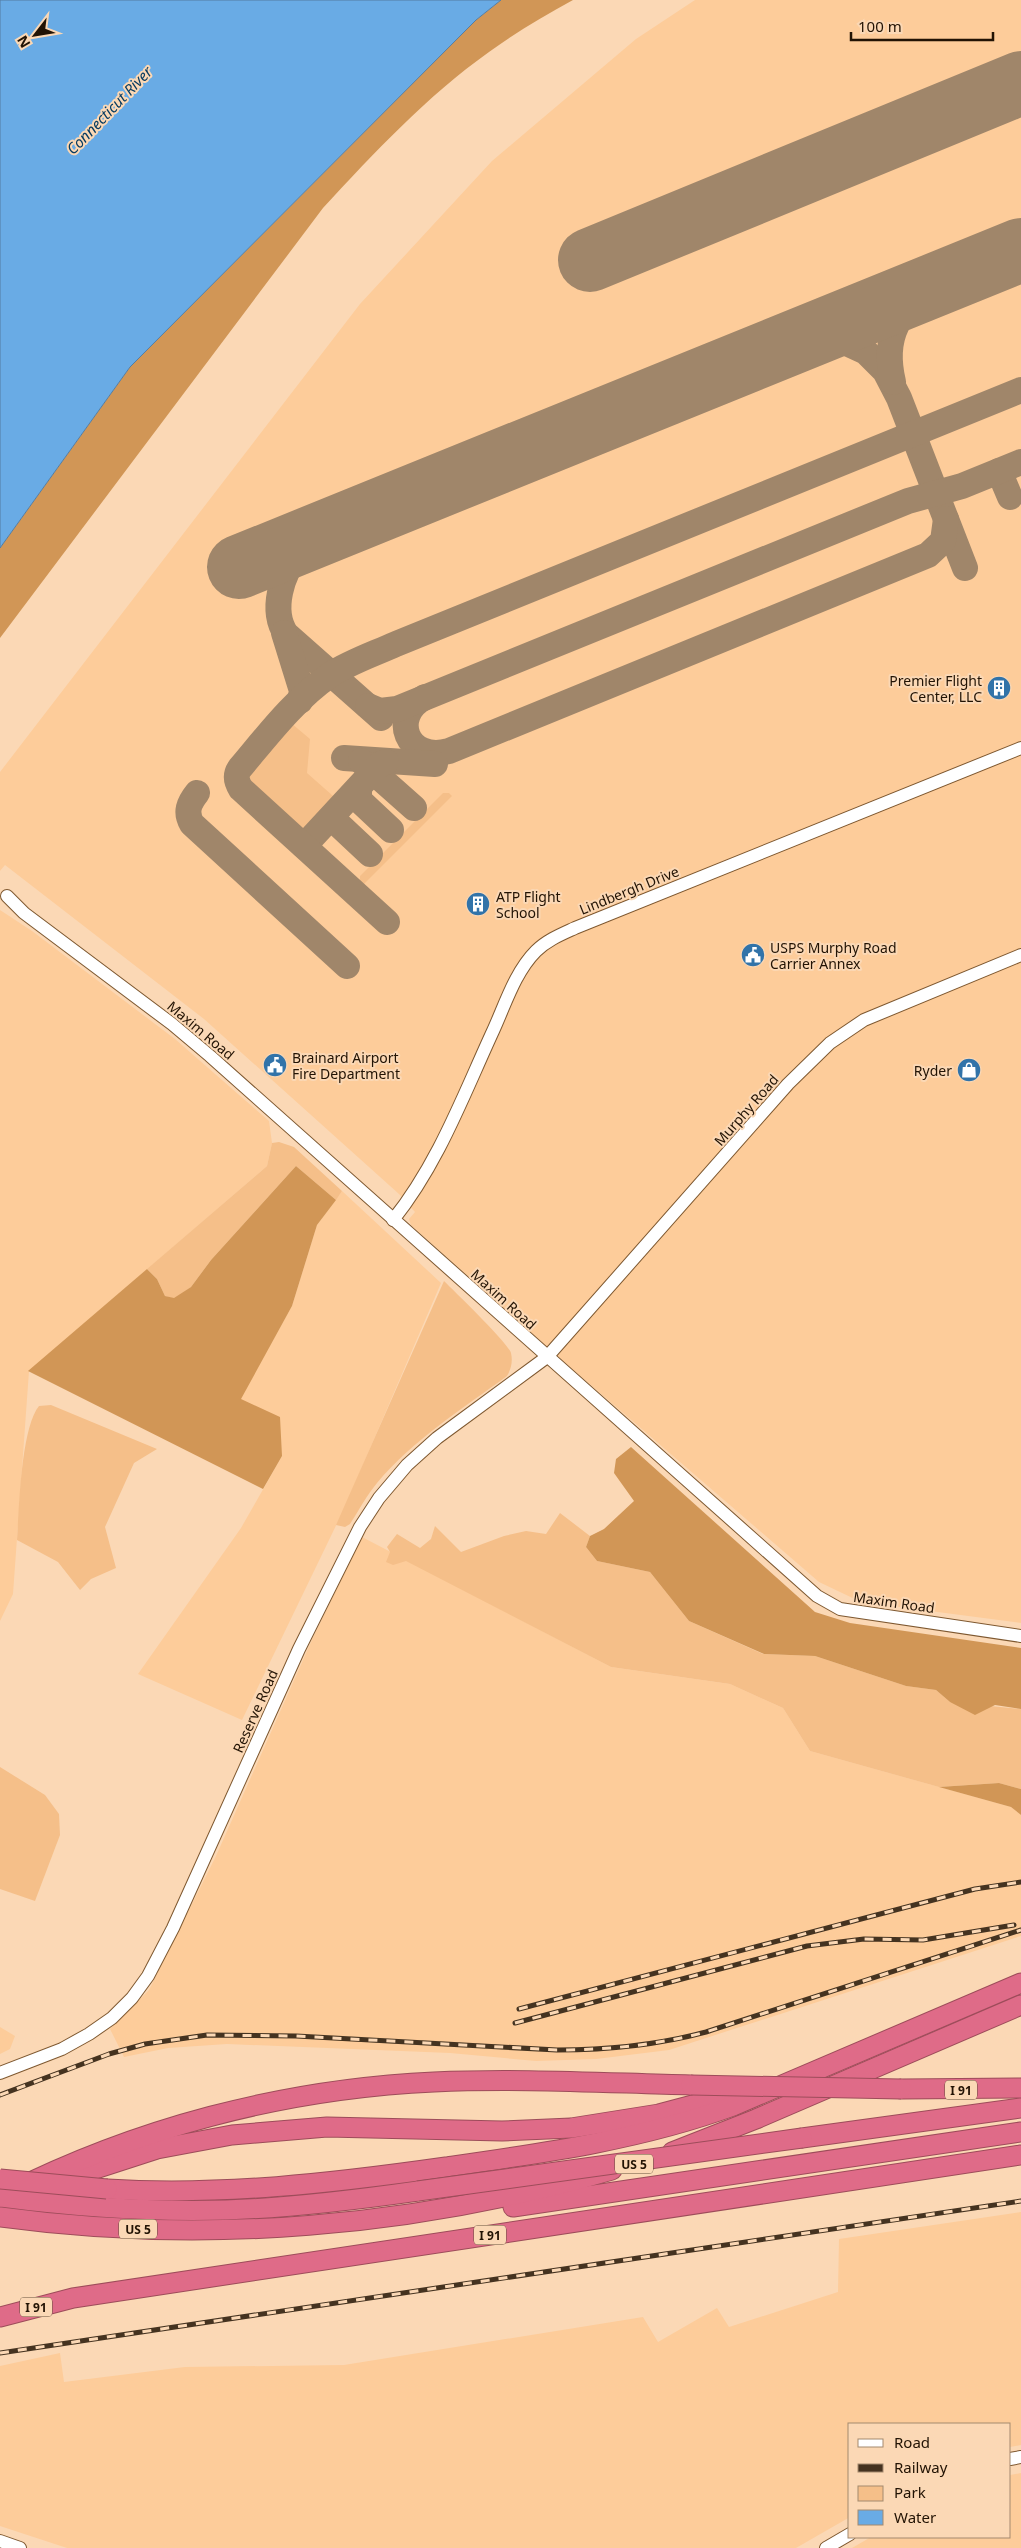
<svg xmlns="http://www.w3.org/2000/svg" width="1021" height="2548" font-family="'Noto Sans',sans-serif">
<rect width="100%" height="100%" fill="#fbd8b5"/>
<g fill="#fdcc9a">
<polygon points="695,0 1021,0 1021,1623 861,1602 819,1582 570,1367 411,1225 409,1219 415,1212 399,1194 204,1019 5,865 0,871 0,772 360,304 492,161 636,39"/>
<polygon points="0,910 32,931 175,1039 269,1121 272,1143 267,1166 29,1371 13,1594 0,1621"/>
<polygon points="342,1191 441,1283 344,1509 242,1720 138,1674 241,1528 282,1456 240,1399 292,1306 317,1225"/>
<polygon points="362,1537 611,1667 730,1684 783,1708 810,1751 1011,1807 1021,1815 1021,1936 669,2050 596,2059 536,2061 450,2053 227,2044 168,2048 124,2057 110,2029 149,1990 216,1856 311,1642"/>
<polygon points="0,2027 15,2036 10,2049 0,2054"/>
<polygon points="1021,2212 1021,2445 1010,2447 1010,2424 850,2424 850,2517 796,2548 67,2548 0,2526 0,2366 60,2353 64,2382 185,2367 344,2365 643,2317 658,2342 717,2308 729,2327 838,2292 839,2239"/>
<polygon points="1021,2473 1021,2548 852,2548 871,2537 1010,2537 1010,2475"/>
</g>
<g fill="#f5bf89">
<path d="M291 723 310 739 307 773 341 803 314 832 308 835 301 832C288 821 246 791 250 773 253 759 281 735 291 723Z"/>
<polygon points="443,793 449,793 452,796 364,884 360,883 360,876"/>
<polygon points="279,1142 294,1147 342,1191 336,1200 296,1166 211,1260 191,1287 174,1299 165,1296 157,1279 147,1269 267,1166 272,1143"/>
<path d="M444 1281C455 1292 509 1344 511 1353 513 1362 511 1369 507 1376 462 1409 413 1440 377 1483 367 1495 359 1510 350 1524L345 1527 336 1525Z"/>
<path d="M51 1405 157 1449 134 1463 105 1527 116 1568 91 1579 80 1590 58 1562 17 1540C19 1509 21 1428 39 1406Z"/>
<polygon points="560,1513 590,1536 586,1547 597,1561 650,1572 689,1621 763,1654 815,1656 906,1686 936,1690 950,1702 1021,1709 1021,1789 999,1783 939,1787 810,1751 783,1708 730,1684 611,1667 406,1561 393,1565 386,1562 390,1552 387,1547 397,1534 420,1548 431,1539 435,1526 461,1552 504,1536 526,1531 546,1534"/>
<polygon points="0,1767 45,1795 59,1814 60,1835 35,1901 0,1889"/>
</g>
<g fill="#d19656">
<path d="M501 0H573C544 16 515 33 489 52 427 96 374 153 323 208L0 638V548L130 367 476 20Z"/>
<polygon points="296,1166 336,1200 317,1225 292,1306 241,1399 280,1417 282,1456 263,1489 28,1371 147,1269 157,1279 165,1296 174,1298 191,1287 211,1260"/>
<polygon points="631,1447 815,1612 850,1623 1021,1648 1021,1709 995,1705 975,1715 950,1702 936,1690 906,1686 815,1656 764,1654 689,1621 650,1572 597,1561 586,1547 590,1536 604,1529 634,1501 614,1473 616,1459"/>
<polygon points="999,1783 1021,1789 1021,1815 1011,1807 939,1787"/>
</g>
<polygon fill="#69abe5" stroke="#547da2" points="0,0 501,0 476,20 130,367 0,548"/>
<g fill="none" stroke-linecap="round" stroke-linejoin="round">
<g stroke="#a0866a" stroke-width="26">
<polyline points="794,342 812,339 840,340 866,352 885,371 899,398 965,568"/>
<path d="M893 382C882 336 899 309 937 284"/>
<polyline points="999,471 1010,497"/>
<path d="M331 530C319 537 308 543 299 553 282 573 270 610 286 634L381 718"/>
<polyline points="284,633 302,691 300,701"/>
<path d="M425 697C389 716 407 763 449 751L928 555 943 541 946 519"/>
<polyline points="368,706 380,711 397,709 908,501 962,486 1021,462"/>
<polyline points="344,758 435,764"/>
<polyline points="361,761 414,808"/>
<polyline points="359,788 359,800 391,830"/>
<path d="M197 793C189 803 185 812 192 824L347 966"/>
<polyline points="337,811 335,819 338,824 370,854"/>
<polyline points="304,846 380,764 386,762"/>
<path d="M387 922 241 789C236 781 235 775 240 768 267 736 295 699 330 675 350 662 374 654 396 644L1021 390"/>
</g>
<g stroke="#a0866a" stroke-width="64">
<polyline points="590,260 1021,83"/>
<polyline points="239,567 1021,250"/>
</g>
<g stroke="#7e5830" stroke-width="14">
<g id="minor">
<polyline points="7,896 24,913 172,1024 210,1056 817,1596 840,1609 1021,1636"/>
<path d="M393 1220C438 1164 463 1096 493 1031 505 1005 515 972 536 951 547 940 562 934 575 928L1021 748"/>
<polyline points="0,2073 62,2049 89,2034 112,2018 132,1998 148,1976 173,1928 299,1649 360,1527 379,1498 407,1465 437,1438 547,1357 788,1084 830,1043 864,1020 1021,955"/>
<polyline points="1010,2459 1021,2457"/>
<polyline points="0,2541 20,2548"/>
<polyline points="826,2548 850,2534"/>
</g>
</g>
<g stroke="#9d4c5a" stroke-width="21">
<g id="highway">
<polyline points="901,2089 1021,2088"/>
<polyline points="802,2138 1021,2108"/>
<polyline points="672,2152 756,2119 1021,2005"/>
<polyline points="49,2184 157,2149 232,2135 327,2127 502,2131 571,2128 659,2114 723,2097"/>
<path d="M107 2189C221 2196 333 2183 446 2167 544 2153 640 2140 733 2106L1021 1983"/>
<path d="M0 2197C135 2128 283 2089 434 2082 519 2078 605 2083 691 2085"/>
<path d="M0 2197C75 2207 151 2212 226 2210 291 2208 355 2200 418 2191"/>
<polyline points="513,2207 1021,2132"/>
<path d="M0 2217C205 2245 414 2227 612 2170"/>
<polyline points="0,2317 73,2298 1021,2155"/>
</g>
</g>
<use href="#minor" stroke="#fff" stroke-width="12"/>
<use href="#highway" stroke="#df6b88" stroke-width="19"/>
<g stroke="#453320" stroke-width="5">
<g id="rail">
<polyline points="519,2009 975,1889 1021,1882"/>
<polyline points="515,2023 807,1946 864,1939 923,1940 1014,1925"/>
<path d="M0 2095 109 2054 145 2044 207 2035 296 2036 557 2050C607 2050 657 2045 706 2032L1021 1930"/>
<polyline points="0,2353 1021,2201"/>
</g>
</g>
<use href="#rail" stroke="#fbd8b5" stroke-width="3" stroke-dasharray="9" stroke-linecap="butt"/>
<g stroke="#9d4c5a" stroke-width="21" stroke-linecap="butt">
<g id="highway-bridge">
<polyline points="691,2085 901,2089"/>
<polyline points="0,2179 107,2189"/>
<polyline points="418,2191 802,2138"/>
</g>
</g>
<use href="#highway-bridge" stroke="#df6b88" stroke-width="19"/>
</g>
<defs>
<g id="building-disc" transform="scale(1.25)"><circle r="9.5" fill="#3173a9" stroke="#fbd8b5"/><path d="M-4-6H4V6H1V3H-1V6H-4ZM-2.5-4.3h1.7v1.8h-1.7ZM.8-4.3h1.7v1.8H.8ZM-2.5-1h1.7V.8h-1.7ZM.8-1h1.7V.8H.8Z" fill="#fff"/></g>
<g id="civic-disc" transform="scale(1.25)"><circle r="9.5" fill="#3173a9" stroke="#fbd8b5"/><path d="M-.6-6.5H3V-4.5H.6V-3L4-1V1h2V6H-6V1h2V-1L-.6-3ZM-1.2 2.5V6h2.4V2.5Z" fill="#fff"/></g>
<g id="shop-disc" transform="scale(1.25)"><circle r="9.5" fill="#3173a9" stroke="#fbd8b5"/><path d="M-5-2.5h2.3a2.7 3.5 0 0 1 5.4 0H5L5.5 6h-11ZM-1.5-2.5h3a1.5 2.3 0 0 0-3 0Z" fill="#fff"/></g>
</defs>
<g fill-rule="evenodd">
<use href="#building-disc" x="999" y="688"/>
<use href="#building-disc" x="478" y="904"/>
<use href="#civic-disc" x="753" y="955"/>
<use href="#civic-disc" x="275" y="1065"/>
<use href="#shop-disc" x="969" y="1070"/>
</g>
<g text-anchor="middle" dominant-baseline="central" stroke-width="4" stroke-linejoin="round" paint-order="stroke">
<g fill="#fbd8b5" stroke="#634e39" stroke-width="1">
<rect x="945" y="2080.5" width="32" height="19" rx="4"/>
<rect x="615" y="2154.5" width="38" height="19" rx="4"/>
<rect x="119" y="2219.5" width="38" height="19" rx="4"/>
<rect x="474" y="2225.5" width="32" height="19" rx="4"/>
<rect x="20" y="2297.5" width="32" height="19" rx="4"/>
</g>
<g font-size="12" font-weight="bold" fill="#221304">
<text x="961" y="2090">I 91</text>
<text x="634" y="2164">US 5</text>
<text x="138" y="2229">US 5</text>
<text x="490" y="2235">I 91</text>
<text x="36" y="2307">I 91</text>
</g>
<g font-size="14" fill="#221304" stroke="#fbd8b5" text-anchor="start">
<text x="982" y="680" text-anchor="end">Premier Flight<tspan x="982" dy="16">Center, LLC</tspan></text>
<text x="496" y="896">ATP Flight<tspan x="496" dy="16">School</tspan></text>
<text x="770" y="947">USPS Murphy Road<tspan x="770" dy="16">Carrier Annex</tspan></text>
<text x="292" y="1057">Brainard Airport<tspan x="292" dy="16">Fire Department</tspan></text>
<text x="952" y="1070" text-anchor="end">Ryder</text>
</g>
<g font-size="14" fill="#221304" stroke="#fbd8b5">
<text transform="translate(629 890) rotate(-22)">Lindbergh Drive</text>
<text transform="translate(201 1030) rotate(40)">Maxim Road</text>
<text transform="translate(746 1110) rotate(-49)">Murphy Road</text>
<text transform="translate(504 1299) rotate(42)">Maxim Road</text>
<text transform="translate(894 1602) rotate(8)">Maxim Road</text>
<text transform="translate(255 1711) rotate(-66)">Reserve Road</text>
</g>
<g font-size="15" font-style="italic" fill="#083c61" stroke="#fbd8b5">
<text transform="translate(109 110) rotate(-46)">Connecticut River</text>
</g>
</g>
<rect x="848" y="2423" width="162" height="115" fill="#fbd8b5" stroke="#a4896e"/>
<rect x="858" y="2439" width="25" height="8" fill="#ffffff" stroke="#a4896e"/>
<text x="894" y="2448" font-size="15" fill="#221304">Road</text>
<rect x="858" y="2464" width="25" height="8" fill="#453320" stroke="#a4896e"/>
<text x="894" y="2473" font-size="15" fill="#221304">Railway</text>
<rect x="858" y="2486" width="25" height="15" fill="#f5bf89" stroke="#a4896e"/>
<text x="894" y="2498" font-size="15" fill="#221304">Park</text>
<rect x="858" y="2510" width="25" height="15" fill="#69abe5" stroke="#a4896e"/>
<text x="894" y="2523" font-size="15" fill="#221304">Water</text>
<g transform="translate(35 35) rotate(239)" stroke="#fbd8b5" stroke-width="4" paint-order="stroke">
<path d="M0-4L9 19L0 12L-9 19Z" fill="#221304"/>
<text y="-8" font-size="14" font-weight="bold" text-anchor="middle" fill="#221304">N</text>
</g>
<path d="M851 32v8h142v-8" fill="none" stroke="#221304" stroke-width="2.5"/>
<text x="858" y="32" font-size="15" fill="#221304" stroke="#fbd8b5" stroke-width="4" paint-order="stroke">100 m</text>
</svg>
